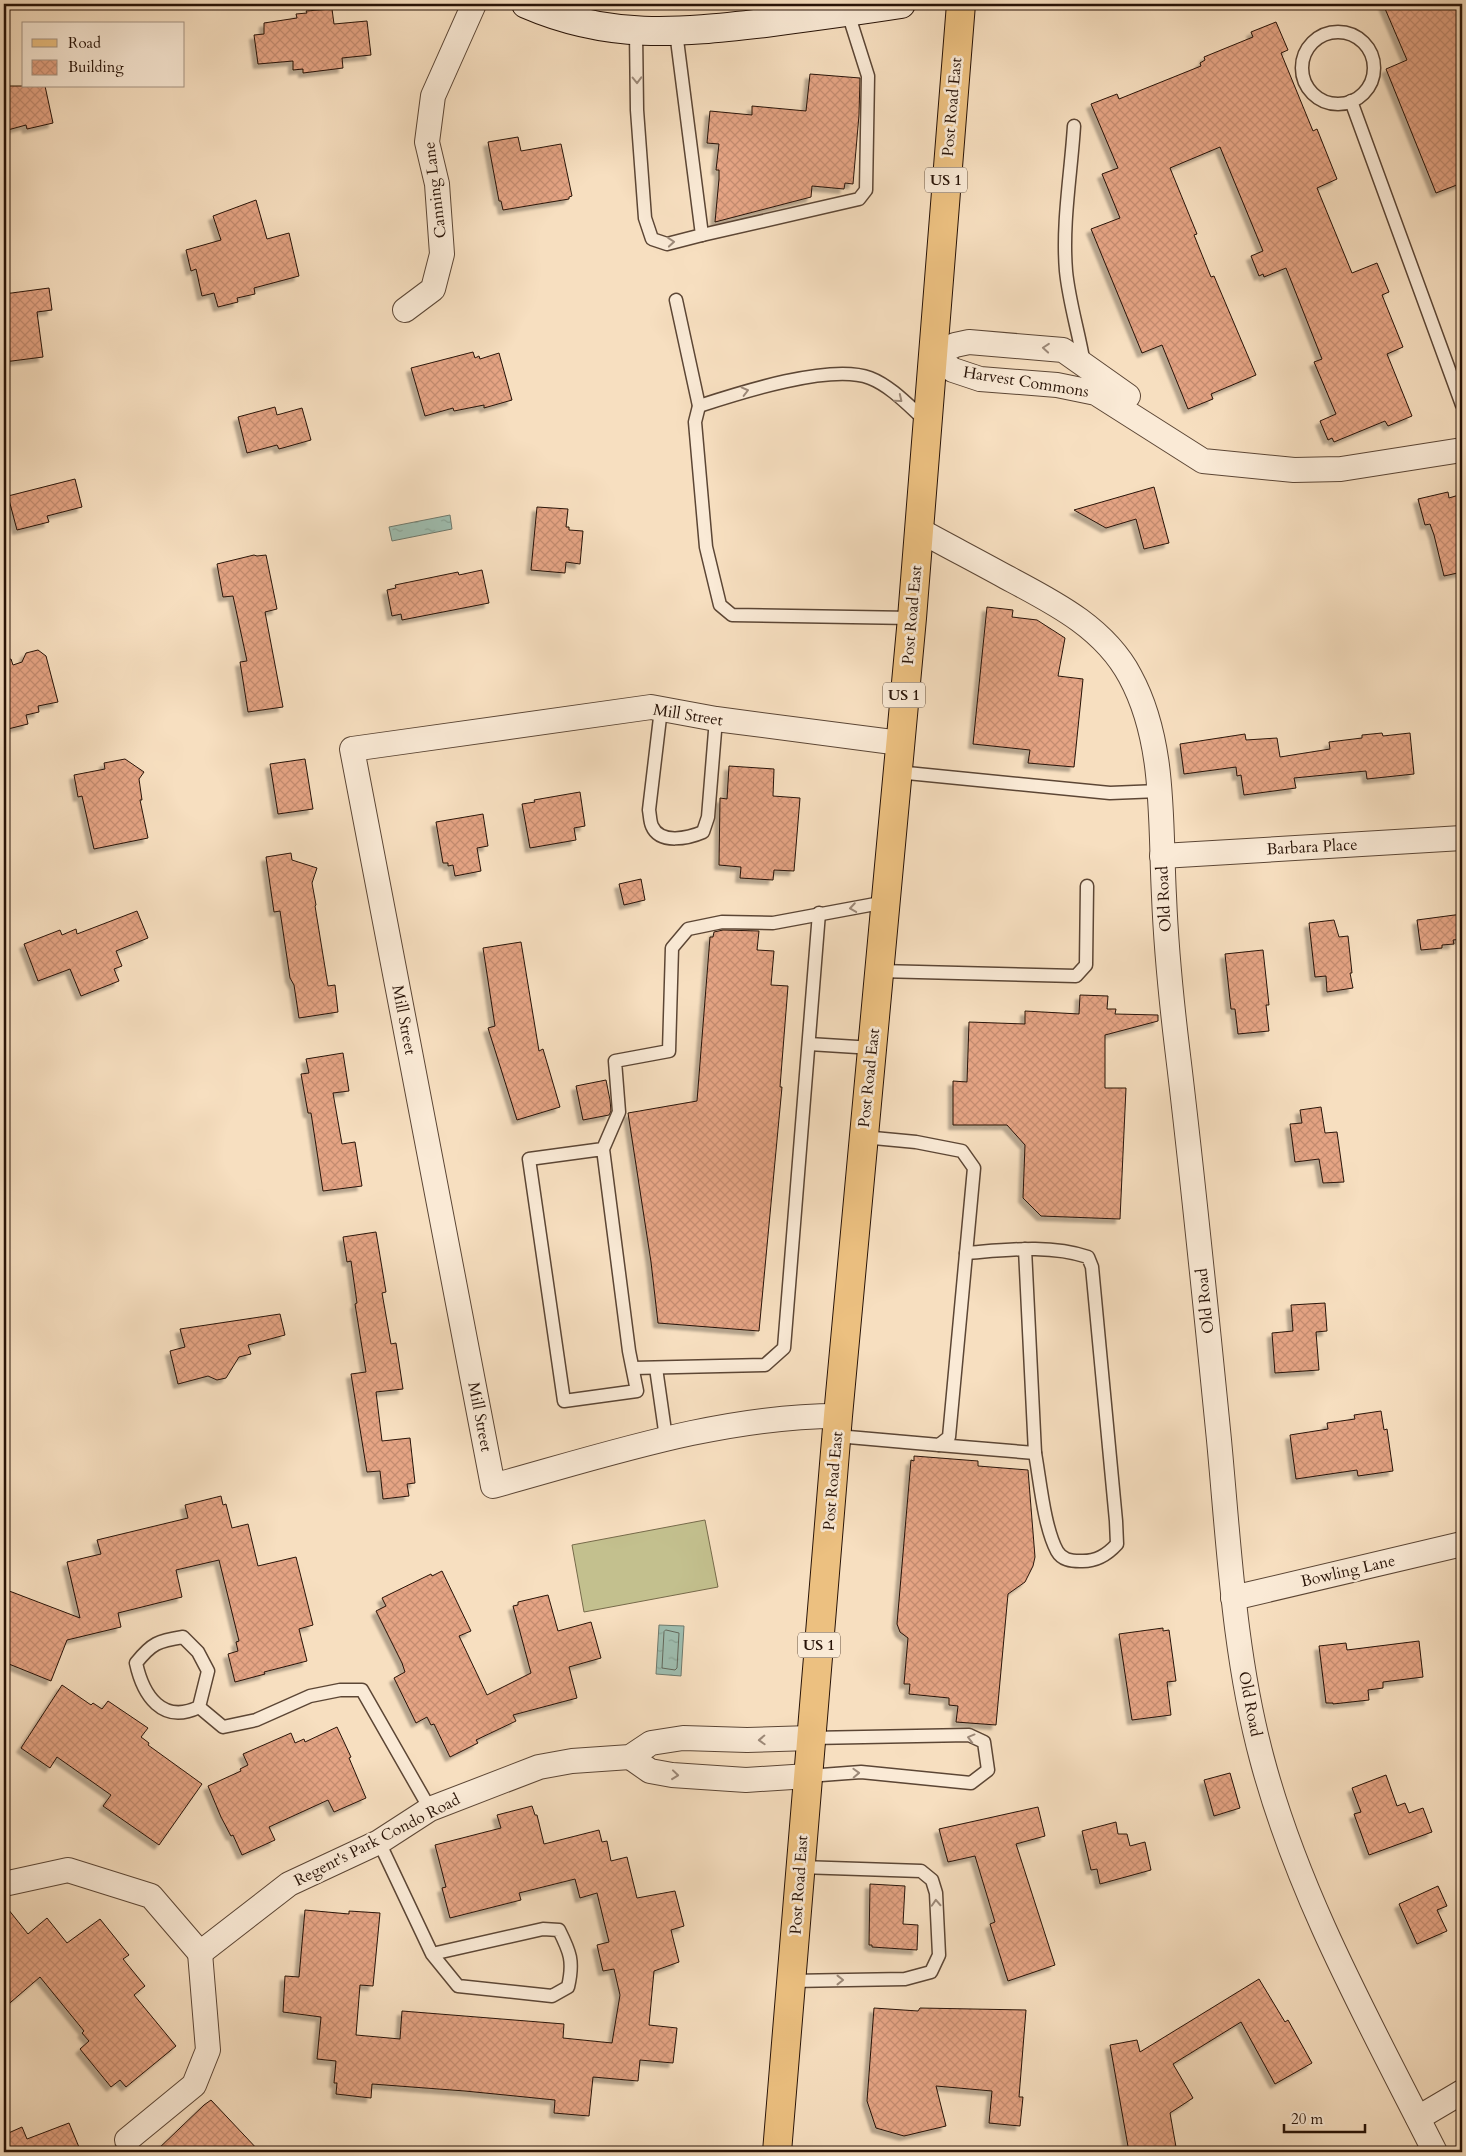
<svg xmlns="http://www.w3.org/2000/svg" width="1466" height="2156" font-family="Cardo,serif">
<defs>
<pattern id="water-ripples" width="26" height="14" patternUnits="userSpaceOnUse" patternTransform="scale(1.25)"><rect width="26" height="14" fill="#9ebdaf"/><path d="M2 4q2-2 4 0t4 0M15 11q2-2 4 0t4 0" fill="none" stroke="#88a295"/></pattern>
<pattern id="building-cross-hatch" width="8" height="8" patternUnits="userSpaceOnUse" patternTransform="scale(1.25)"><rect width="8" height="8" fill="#e5a484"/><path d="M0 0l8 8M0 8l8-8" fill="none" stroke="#c48c70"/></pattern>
<filter id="shadow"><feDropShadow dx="-4.5" dy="4.5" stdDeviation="1" flood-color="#0004"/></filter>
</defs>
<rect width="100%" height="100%" fill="#f7dfc0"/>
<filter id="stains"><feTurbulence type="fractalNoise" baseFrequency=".004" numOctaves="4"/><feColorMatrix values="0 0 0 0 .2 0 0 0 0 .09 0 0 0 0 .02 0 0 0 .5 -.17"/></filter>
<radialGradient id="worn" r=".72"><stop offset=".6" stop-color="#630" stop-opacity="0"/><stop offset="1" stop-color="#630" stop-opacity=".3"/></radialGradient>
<polygon fill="#c3c08e" stroke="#766a4a" points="705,1520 718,1587 584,1612 572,1545"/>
<g fill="url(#water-ripples)" stroke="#6f796c">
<polygon points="450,515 452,529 392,541 389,527"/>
<polygon points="659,1625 684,1626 681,1676 656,1674"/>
</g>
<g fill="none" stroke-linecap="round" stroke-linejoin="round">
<polygon stroke="#63685b" stroke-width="1" points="666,1630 679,1633 677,1668 675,1670 662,1668 664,1632"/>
</g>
<g fill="url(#building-cross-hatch)" stroke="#281307" filter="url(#shadow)">
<polygon points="1383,4 1462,4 1462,183 1436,193 1386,69 1407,60"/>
<polygon points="332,9 334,24 367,21 371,55 342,58 343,68 303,73 303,69 293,70 293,61 258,64 254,35 264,34 264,23 297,18 296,14 307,13 306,11"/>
<polygon points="1276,22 1288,50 1281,53 1313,131 1317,129 1337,179 1317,188 1352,273 1377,263 1389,292 1382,295 1403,347 1387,354 1412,416 1388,426 1385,421 1334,442 1332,438 1328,440 1320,421 1336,414 1314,362 1322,359 1286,268 1264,277 1263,274 1259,276 1251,256 1263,251 1220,147 1170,168 1197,234 1194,235 1211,277 1214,276 1256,375 1211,394 1213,399 1188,409 1162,345 1142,353 1091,229 1120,218 1102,174 1118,168 1091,104 1117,94 1119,99 1201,66 1200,63 1205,60 1204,57 1253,37 1251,32"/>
<polygon points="810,74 860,78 859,115 853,184 845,183 844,189 812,186 811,197 715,222 719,179 719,170 716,170 719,144 707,143 710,111 752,115 752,106 806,111"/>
<polygon points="4,86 45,86 53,123 27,129 26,125 4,131"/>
<polygon points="518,137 521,151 561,144 572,196 569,197 569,199 503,210 501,201 499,201 488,142"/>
<polygon points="256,200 267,239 289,233 299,276 254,288 255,294 237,298 238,302 218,307 214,293 202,296 196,269 191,271 186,250 221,240 213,216"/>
<polygon points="49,288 52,310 37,312 43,357 4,362 4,294"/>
<polygon points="473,352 475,358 479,356 480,359 499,353 512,400 484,408 484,405 454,411 453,408 425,416 411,368"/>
<polygon points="275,407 277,415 302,408 311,440 279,449 277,445 247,453 238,417"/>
<polygon points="75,479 82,507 47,516 49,522 17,530 8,496"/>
<polygon points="1154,487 1169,543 1144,549 1136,519 1106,528 1074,510"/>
<polygon points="1448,492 1449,498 1462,494 1462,572 1444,576 1434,535 1430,524 1425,525 1418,499"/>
<polygon points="537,507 568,509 566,527 569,527 569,530 583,531 580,564 566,562 565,573 531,570"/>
<polygon points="254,555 257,556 266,555 277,609 265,612 283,707 248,712 240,662 247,661 233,596 223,597 217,564"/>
<polygon points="482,570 489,603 402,620 401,614 392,616 387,590 396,588 395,585 458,572 459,575"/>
<polygon points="987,607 1013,610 1012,617 1037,620 1065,638 1058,676 1083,679 1074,767 1028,763 1030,750 973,744"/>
<polygon points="38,650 46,656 58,702 38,706 39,712 26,715 28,724 4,730 4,660 11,659 13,665 22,662 26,653"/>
<polygon points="1382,733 1383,736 1410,733 1414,774 1367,779 1366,771 1294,778 1296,788 1244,795 1241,775 1237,776 1236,767 1184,774 1180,744 1245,734 1246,740 1277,738 1280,757 1330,749 1329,742 1362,738 1362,735"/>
<polygon points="125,759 144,772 139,779 142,800 140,800 148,838 94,849 82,796 78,797 74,775 105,769 104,763"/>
<polygon points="305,759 313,809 278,814 270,764"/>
<polygon points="729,766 774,769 773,796 800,798 794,871 774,870 773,880 740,878 741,867 719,865 720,798 727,799"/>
<polygon points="580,792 585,826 574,828 576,840 530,848 522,804 535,802 534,800"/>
<polygon points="483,814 488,846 477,848 481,871 455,876 453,865 448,866 448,863 443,863 436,822"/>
<polygon points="291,853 292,860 317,868 312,883 316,905 315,906 328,986 335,985 338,1012 299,1018 294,985 290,978 280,911 274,912 266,857"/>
<polygon points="641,879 645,900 624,905 619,884"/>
<polygon points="137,911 148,938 116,951 122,966 114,969 119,981 81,996 70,969 38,981 24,944 60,930 62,935 76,929 77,934"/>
<polygon points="1462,914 1462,939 1453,940 1454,944 1442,945 1442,948 1421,950 1417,920"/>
<polygon points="1334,920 1339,937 1348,936 1352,973 1350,973 1353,988 1327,992 1326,976 1315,977 1309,923"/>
<polygon points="723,930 759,931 757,950 774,951 771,985 788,986 780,1087 782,1087 759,1331 658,1323 651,1262 628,1113 697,1101 710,937 713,937 714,932"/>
<polygon points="521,942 539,1051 543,1049 560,1107 517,1120 488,1028 495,1026 483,948"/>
<polygon points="1263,950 1269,1005 1266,1005 1269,1031 1238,1034 1235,1009 1231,1009 1225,954"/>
<polygon points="1080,995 1108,996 1107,1009 1116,1009 1115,1014 1158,1015 1158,1021 1105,1035 1105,1088 1126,1088 1120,1219 1041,1216 1023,1198 1025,1145 1007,1125 953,1125 953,1081 967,1082 969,1022 1025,1024 1025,1011 1079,1014"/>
<polygon points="343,1053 349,1091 333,1093 342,1144 355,1142 362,1186 323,1191 311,1113 308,1113 301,1074 309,1073 306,1059"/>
<polygon points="606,1080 610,1100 611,1111 609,1115 583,1120 576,1086"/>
<polygon points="1321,1107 1325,1133 1337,1132 1344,1182 1323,1183 1319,1159 1295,1162 1290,1124 1302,1123 1300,1110"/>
<polygon points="376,1232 386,1292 382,1293 391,1344 396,1343 403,1389 376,1392 382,1441 410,1438 415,1483 407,1484 409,1496 383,1499 380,1471 367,1472 351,1374 366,1372 355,1304 357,1303 351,1261 347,1262 343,1237"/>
<polygon points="1325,1303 1327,1331 1316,1332 1319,1370 1275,1373 1272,1333 1293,1331 1291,1305"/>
<polygon points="280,1314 285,1335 248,1345 251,1354 239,1357 226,1378 217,1380 208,1376 178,1384 170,1351 185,1347 180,1329"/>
<polygon points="1381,1411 1384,1430 1387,1429 1393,1471 1358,1476 1357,1470 1296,1479 1290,1435 1328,1429 1327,1423 1355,1419 1354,1415"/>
<polygon points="914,1456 978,1461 978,1466 1028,1470 1035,1557 1033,1566 1025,1582 1008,1594 996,1725 956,1722 958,1706 949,1705 949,1698 909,1694 910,1684 904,1684 908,1638 900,1632 897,1624 911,1460 914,1461"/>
<polygon points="221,1496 223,1505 226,1504 232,1528 248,1524 258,1566 296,1557 313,1625 299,1629 307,1661 264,1672 265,1674 235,1682 228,1654 238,1651 236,1642 239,1641 219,1560 176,1570 182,1597 118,1613 121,1627 67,1640 51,1681 4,1662 4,1589 80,1618 67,1562 101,1554 97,1540 188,1518 185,1505"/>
<polygon points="442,1571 471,1631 459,1636 487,1695 531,1673 513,1606 518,1605 518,1602 548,1595 558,1631 591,1622 601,1658 569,1667 577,1698 513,1715 516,1721 476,1740 478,1743 450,1757 434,1724 431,1725 427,1717 416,1723 394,1678 405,1672 402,1663 376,1611 386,1606 382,1598 431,1574 432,1576"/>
<polygon points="1163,1628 1163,1631 1169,1630 1176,1681 1167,1682 1171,1715 1132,1720 1119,1634"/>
<polygon points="1419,1641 1423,1677 1383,1682 1383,1688 1368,1690 1369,1700 1333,1704 1333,1703 1326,1703 1319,1646 1346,1643 1347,1650"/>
<polygon points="62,1685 91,1705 93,1703 102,1709 108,1701 148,1728 141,1737 149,1743 148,1745 202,1784 159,1845 103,1806 111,1795 57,1757 50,1768 21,1748"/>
<polygon points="337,1727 351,1757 349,1758 366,1798 334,1812 328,1800 269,1827 275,1840 242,1855 233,1835 231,1836 221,1817 208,1786 241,1771 240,1769 248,1765 243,1754 291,1733 295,1743 304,1739 305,1742"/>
<polygon points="1230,1773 1240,1808 1214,1816 1204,1780"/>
<polygon points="1386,1775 1397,1806 1405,1803 1409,1813 1423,1808 1432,1832 1369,1855 1354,1814 1361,1812 1352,1788"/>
<polygon points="532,1806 535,1815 537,1815 544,1844 599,1830 602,1842 607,1841 611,1861 627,1857 637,1898 675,1891 684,1926 671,1930 679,1962 654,1971 649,2025 677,2028 673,2063 640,2060 638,2081 593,2077 589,2116 554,2113 555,2100 465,2091 372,2084 371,2098 336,2094 337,2083 334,2083 336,2061 317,2059 321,2017 283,2012 285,1976 299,1977 305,1910 349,1914 349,1911 380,1913 373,1986 360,1985 356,2035 400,2039 402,2011 564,2024 563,2038 612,2043 620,1995 614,1969 603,1971 597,1945 609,1942 597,1893 580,1898 575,1879 519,1893 521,1900 450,1918 442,1888 446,1887 435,1845 501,1828 497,1815"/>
<polygon points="1038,1807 1045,1836 1016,1844 1055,1965 1008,1981 990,1924 995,1922 975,1856 948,1862 939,1829"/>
<polygon points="1116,1822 1118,1834 1127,1834 1130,1846 1145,1842 1151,1870 1100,1884 1097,1869 1091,1870 1082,1831"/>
<polygon points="870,1884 905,1886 903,1924 918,1925 917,1950 872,1947 872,1945 869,1945"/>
<polygon points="1438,1886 1447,1906 1437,1910 1447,1931 1417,1944 1399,1904"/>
<polygon points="4,1904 28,1934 47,1918 67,1943 100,1919 129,1955 123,1959 145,1986 134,1995 176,2046 126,2087 120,2080 111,2087 80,2049 89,2041 82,2033 84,2031 40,1977 4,2008"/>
<polygon points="1259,1979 1285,2022 1288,2020 1312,2063 1275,2084 1241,2022 1173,2064 1193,2098 1170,2113 1176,2147 1157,2150 1157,2152 1129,2152 1110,2045 1137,2040 1140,2052"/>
<polygon points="874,2008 918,2011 920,2008 1026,2010 1019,2097 1023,2097 1020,2126 989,2123 992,2091 936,2086 946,2126 904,2136 876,2128 867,2101"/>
<polygon points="211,2100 260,2152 155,2152 204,2105"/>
<polygon points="69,2123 81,2152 4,2152 4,2135 22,2127 27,2139"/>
</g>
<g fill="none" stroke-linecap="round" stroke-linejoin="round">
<g stroke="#5c4635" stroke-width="15">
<g id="lane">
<polyline points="636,32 637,110 645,218 652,239 667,244 702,235 676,32"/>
<circle cx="1338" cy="68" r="36"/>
<polyline points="1351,101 1462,405"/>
<path d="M1074 126C1071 174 1062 223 1066 271 1069 302 1079 333 1084 364"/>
<polyline points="702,235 859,199 866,190 868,76 848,13"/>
<polyline points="676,300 699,406 695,422 706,547 720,605 732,615 912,618"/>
<path d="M699 406C739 393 831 363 870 378 891 386 910 407 927 422"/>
<path d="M661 709 649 810C650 815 650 822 652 826 660 845 689 838 703 832L708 817 716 719"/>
<polyline points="897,772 1110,793 1159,791"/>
<polyline points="879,971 1076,976 1086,965 1087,886"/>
<polyline points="809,1044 873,1048"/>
<polyline points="603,1149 529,1159 564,1401 637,1391 629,1351 603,1149 619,1112 615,1061 669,1051 672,948 688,929 722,922 773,923 886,902"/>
<path d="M966 1253C1006 1250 1049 1244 1088 1257L1092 1267 1116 1521 1117 1544C1107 1555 1096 1562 1080 1561 1071 1561 1062 1560 1057 1551 1044 1527 1040 1480 1035 1453"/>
<polyline points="633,1368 765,1365 784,1348 819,913"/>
<polyline points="656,1368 666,1438"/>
<polyline points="837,1436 939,1445 949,1437 974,1168 962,1151 916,1142 863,1137"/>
<polyline points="939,1445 1035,1453 1025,1249"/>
<path d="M199 1707C162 1725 143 1695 136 1663 152 1643 158 1641 183 1637L198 1652 208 1671 199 1707 223 1727 256 1720 310 1696 340 1690H362L430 1809"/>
<polyline points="808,1776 861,1772 971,1783 988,1770 984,1742 969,1735 811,1738"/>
<path d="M379 1842 432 1954 458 1986 552 1996 568 1987C574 1961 570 1952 559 1930L543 1929 432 1954"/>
<polyline points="791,1981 905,1979 931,1972 939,1955 936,1893 932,1880 921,1871 800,1867"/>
</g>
</g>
<g stroke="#5c4635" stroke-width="26">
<g id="street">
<polyline points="405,310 433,289 442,254 437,184 427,142 433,96 474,4"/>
<polyline points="933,356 953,370 980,379 1057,385 1096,393 1203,461 1294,470 1341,469 1462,450"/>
<polyline points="933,356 955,345 969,342 1063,350 1128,396"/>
<path d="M919 530C948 546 977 561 1006 577 1053 602 1104 627 1130 676 1166 742 1160 823 1164 896 1166 946 1171 997 1177 1047 1193 1178 1206 1309 1219 1440 1229 1546 1234 1655 1262 1759 1299 1898 1371 2025 1435 2152"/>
<polyline points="1162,856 1462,838"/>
<path d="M838 1416C720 1416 606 1455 493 1486L352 749 651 707 716 719 900 743"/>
<polyline points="1233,1598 1462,1544"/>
<polyline points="630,1757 650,1771 672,1775 746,1780 808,1776"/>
<polyline points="4,1884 68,1870 151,1896 200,1953 289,1884 379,1842 430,1809 539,1767 572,1761 630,1757 651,1743 683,1738 747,1740 811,1738"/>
<polyline points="1418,2118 1462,2092"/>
<polyline points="127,2140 194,2085 208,2050 200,1953"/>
</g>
</g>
<g stroke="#281307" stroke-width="30">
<path id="secondary" d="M526 4C609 40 677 33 765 23 811 17 856 11 901 4"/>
</g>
<g stroke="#281307" stroke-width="30">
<polyline id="primary" points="777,2152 838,1416 912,618 961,4"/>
</g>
<use href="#lane" stroke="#faead6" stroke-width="12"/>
<use href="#street" stroke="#faead6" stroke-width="24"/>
<use href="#secondary" stroke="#faead6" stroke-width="28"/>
<use href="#primary" stroke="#ecc080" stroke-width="28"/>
</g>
<defs><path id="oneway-chevron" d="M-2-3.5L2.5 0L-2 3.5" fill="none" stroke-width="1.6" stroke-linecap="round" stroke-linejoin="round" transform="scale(1.25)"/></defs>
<g stroke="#9c8979">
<use href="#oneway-chevron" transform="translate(637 80) rotate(89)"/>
<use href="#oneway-chevron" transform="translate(671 242) rotate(-5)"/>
<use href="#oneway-chevron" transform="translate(1046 348) rotate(-175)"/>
<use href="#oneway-chevron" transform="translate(745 391) rotate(-14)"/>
<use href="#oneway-chevron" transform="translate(899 399) rotate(39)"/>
<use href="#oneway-chevron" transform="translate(853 908) rotate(171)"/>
<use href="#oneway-chevron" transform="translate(971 1738) rotate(-165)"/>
<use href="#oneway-chevron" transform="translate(762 1740) rotate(178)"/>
<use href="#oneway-chevron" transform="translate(856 1773) rotate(-2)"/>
<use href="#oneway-chevron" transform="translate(675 1775) rotate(6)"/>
<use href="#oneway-chevron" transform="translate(936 1903) rotate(-93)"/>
<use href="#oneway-chevron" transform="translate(840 1980)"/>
</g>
<g text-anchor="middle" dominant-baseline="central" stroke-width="5" stroke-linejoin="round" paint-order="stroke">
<g fill="#faead6" stroke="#675445" stroke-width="1">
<rect x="925" y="167.5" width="42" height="25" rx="4"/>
<rect x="883" y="682.5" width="42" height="25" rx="4"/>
<rect x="798" y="1632.5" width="42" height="25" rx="4"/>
</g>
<g font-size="15" font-weight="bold" fill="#281307">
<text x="946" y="180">US 1</text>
<text x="904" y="695">US 1</text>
<text x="819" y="1645">US 1</text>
</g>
<g font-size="16" fill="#281307" stroke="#faead6">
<text transform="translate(952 107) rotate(-85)">Post Road East</text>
<text transform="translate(435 190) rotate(-97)">Canning Lane</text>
<text transform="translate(1026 382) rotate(9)">Harvest Commons</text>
<text transform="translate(912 615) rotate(-85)">Post Road East</text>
<text transform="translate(688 715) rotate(9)">Mill Street</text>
<text transform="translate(1312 847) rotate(-3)">Barbara Place</text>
<text transform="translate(1164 899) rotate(-93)">Old Road</text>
<text transform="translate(404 1020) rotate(79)">Mill Street</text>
<text transform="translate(869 1078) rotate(-84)">Post Road East</text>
<text transform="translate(1205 1301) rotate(-96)">Old Road</text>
<text transform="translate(480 1417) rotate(79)">Mill Street</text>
<text transform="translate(833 1481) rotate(-85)">Post Road East</text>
<text transform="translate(1348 1571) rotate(-13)">Bowling Lane</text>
<text transform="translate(1250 1704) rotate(79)">Old Road</text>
<text transform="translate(377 1840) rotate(-27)">Regent's Park Condo Road</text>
<text transform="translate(799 1885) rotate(-86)">Post Road East</text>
</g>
</g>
<rect width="1466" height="2156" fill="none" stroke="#f7dfc0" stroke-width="20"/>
<rect x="5" y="5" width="1456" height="2146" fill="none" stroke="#281307" stroke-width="2.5"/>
<rect x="10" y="10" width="1446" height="2136" fill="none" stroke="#281307"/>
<rect x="22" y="22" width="162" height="65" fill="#faead6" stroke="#a69483"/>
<rect x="32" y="39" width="25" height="8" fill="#ecc080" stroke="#a69483"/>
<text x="68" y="48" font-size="15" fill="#281307">Road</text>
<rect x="32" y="60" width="25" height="15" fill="url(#building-cross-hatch)" stroke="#a69483"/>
<text x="68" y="72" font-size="15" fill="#281307">Building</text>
<path d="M1284 2124v8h81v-8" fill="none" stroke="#281307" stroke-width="2.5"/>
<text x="1291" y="2124" font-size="15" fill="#281307" stroke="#faead6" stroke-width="4" paint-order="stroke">20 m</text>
<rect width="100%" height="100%" filter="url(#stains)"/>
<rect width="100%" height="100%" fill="url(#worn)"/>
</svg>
